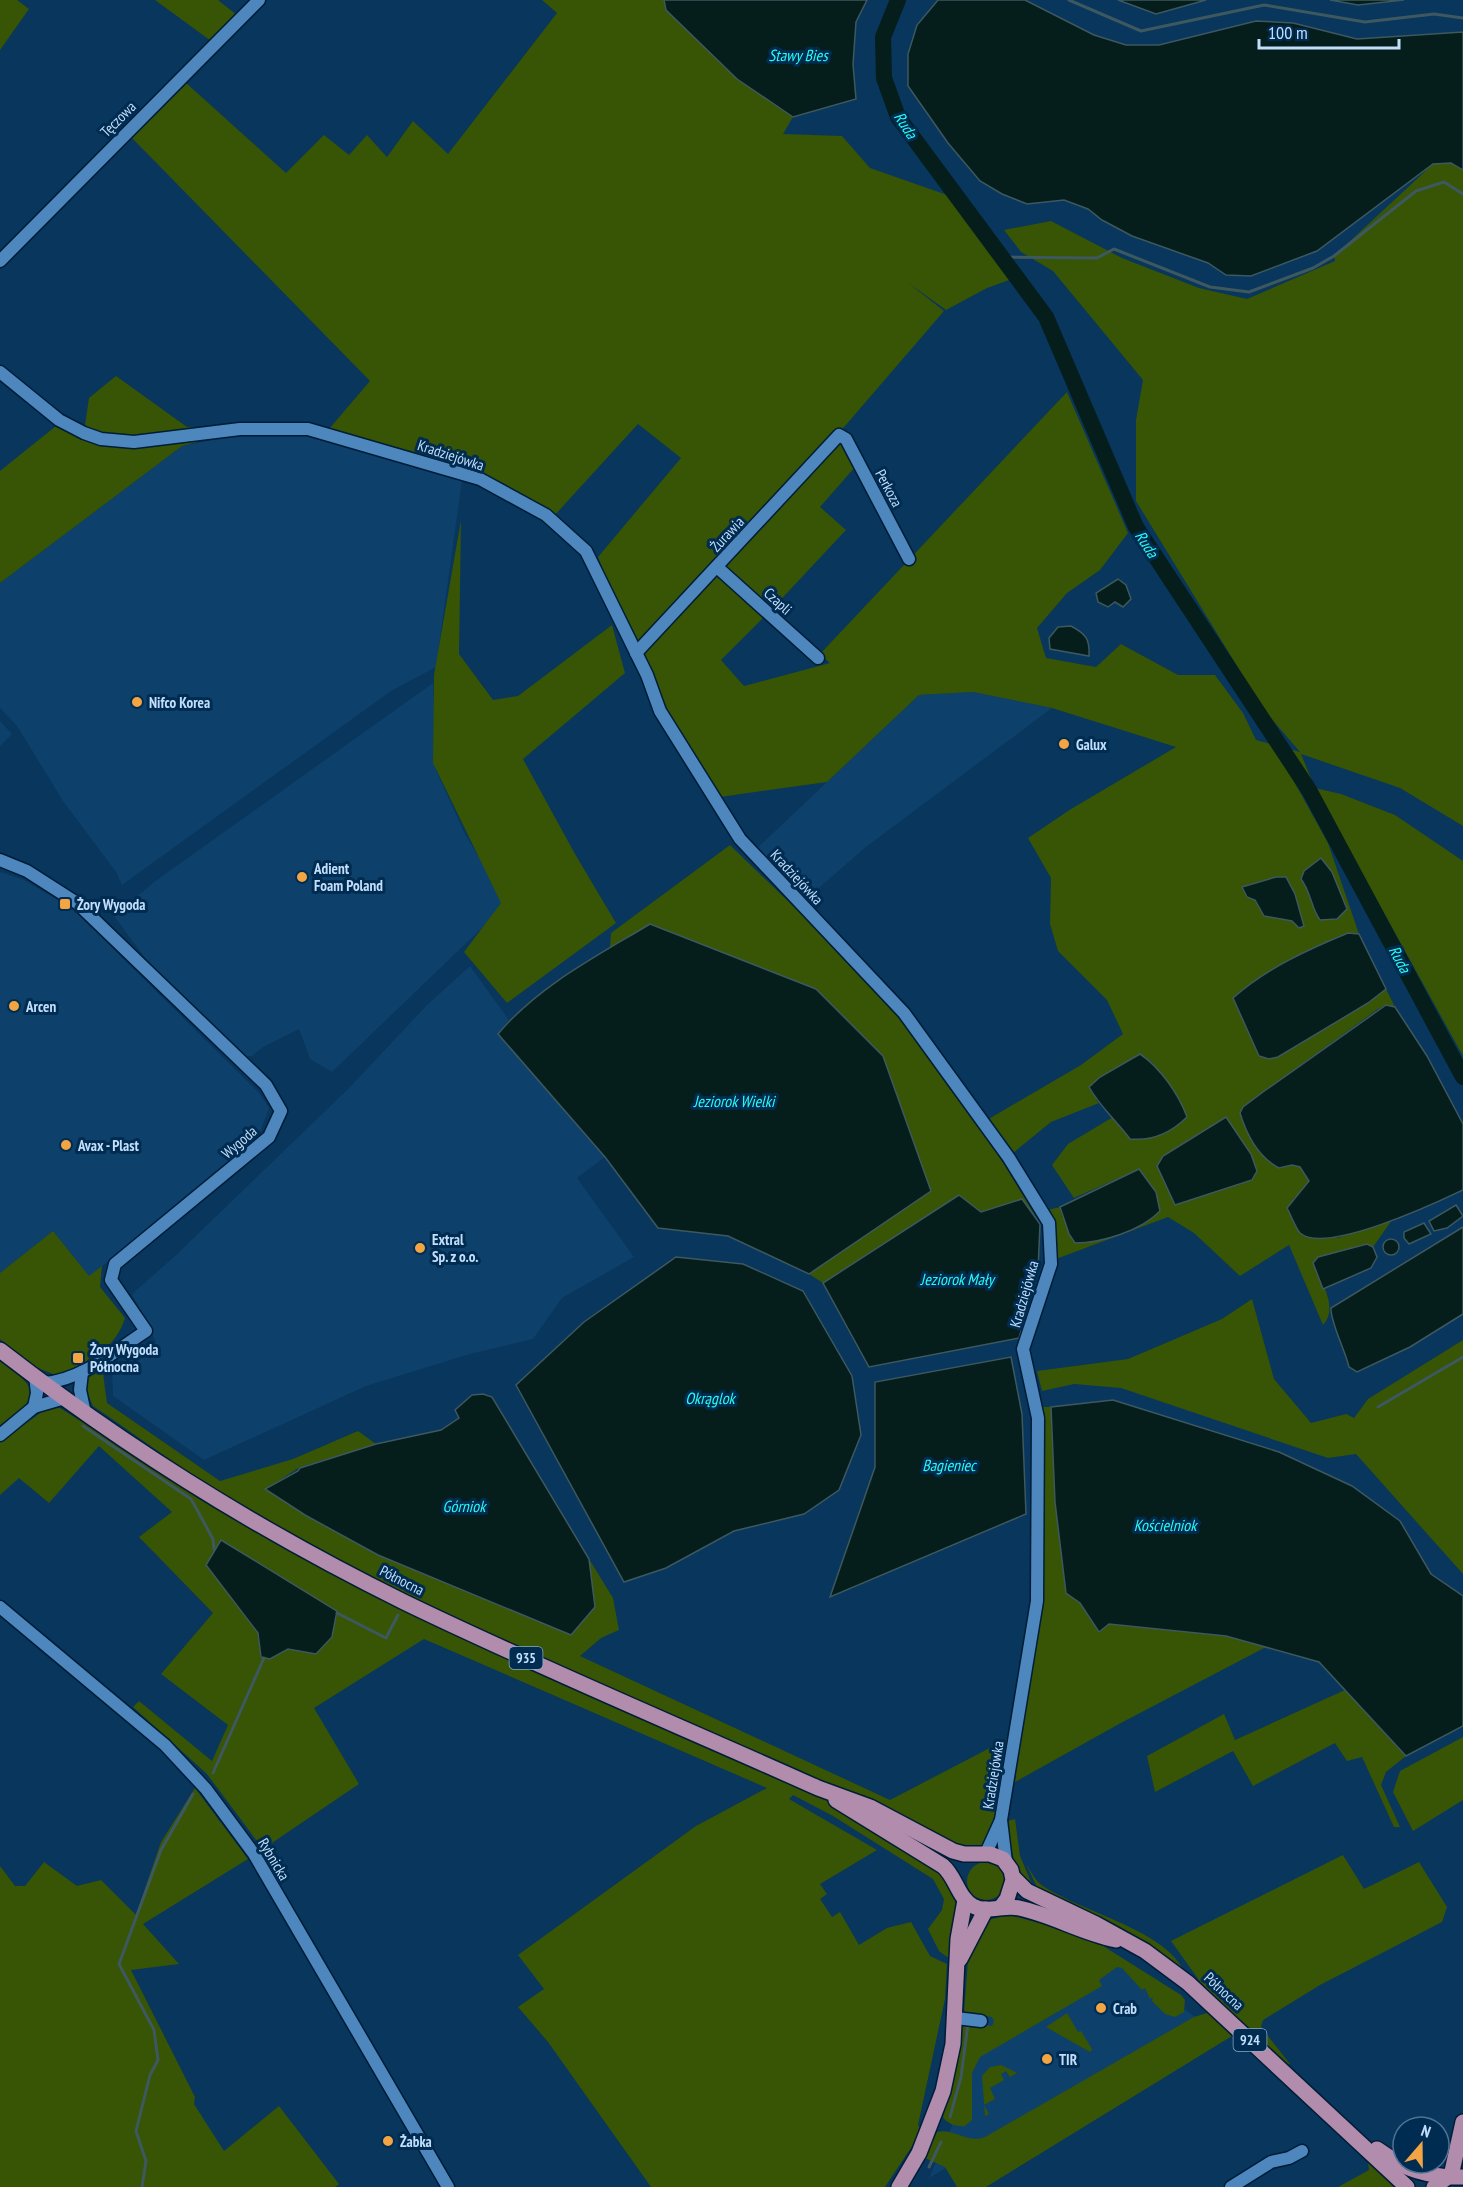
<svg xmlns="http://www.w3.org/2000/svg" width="1463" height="2187" font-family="'PT Sans Narrow',sans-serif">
<rect width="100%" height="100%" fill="#08365c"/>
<g fill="#0d406b">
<polygon points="244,434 299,434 337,441 462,480 436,667 391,691 122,885 116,872 63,801 17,726 0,708 0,583 182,446"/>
<polygon points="433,683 436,770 465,834 507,904 332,1072 310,1059 299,1029 263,1047 252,1056 244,1056 154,970 114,916 154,882"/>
<polygon points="973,692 1052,708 866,847 805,900 753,852 919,695"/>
<polygon points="0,721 12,734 0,746"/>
<polygon points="0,872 24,880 73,909 259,1093 269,1108 258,1137 89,1277 53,1231 0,1273"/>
<polygon points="470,966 509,1020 498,1034 605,1157 577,1178 634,1257 562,1298 533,1339 470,1354 366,1386 204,1460 113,1396 112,1367 156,1342 132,1294 175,1256 350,1087 427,1005"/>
<polygon points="1120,1964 1197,2018 929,2178 957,2114 974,2019"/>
</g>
<g fill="#385405">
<polygon points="0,0 17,0 29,9 0,50"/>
<polygon points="155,0 218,0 238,16 211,41"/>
<path d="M542 0H664L666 10 737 79 793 117 783 134 842 136 870 168 950 196 1012 279 987 288 946 310 907 282 944 311 845 426 634 648 598 557 681 458 638 424 554 516C489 466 407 451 329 429L370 381 129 135 185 82 286 173 324 135 349 155 367 135 387 157 413 121 448 154 557 13Z"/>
<path d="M1451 163 1463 170V826L1400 788 1301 754 1315 788 1341 794 1395 815 1463 861V1056L1315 788 1291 776 1328 843 1359 934 1348 933C1309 952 1265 968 1233 998L1259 1056 1278 1057 1368 1003 1386 989 1395 1007 1386 1005 1378 1009 1263 1092 1244 1125C1253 1143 1260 1158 1279 1168L1292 1165 1300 1167 1309 1181 1304 1190 1293 1199 1337 1238 1392 1220 1373 1247 1367 1244 1313 1262C1321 1282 1339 1307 1323 1325L1289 1245 1240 1276 1194 1233 1168 1217 1056 1259 1048 1210 1060 1207 1062 1217 1160 1211 1156 1192 1139 1169 1074 1198 1052 1165 1068 1144 1113 1117 1130 1139 1165 1081 1152 1062 1140 1054 1117 1067 1096 1100 1099 1103 1051 1122 1013 1153 987 1120 1081 1065 1123 1034 1107 1000 1058 951 1050 924 1051 878 1028 838 1071 809 1176 747 1052 708 973 692 919 695 827 782 720 797 675 727 642 655 717 574 765 616 721 660 744 686 830 663 820 654 1067 392 1128 533 1100 570 1067 593 1037 628 1046 658 1096 667 1121 644 1178 675H1215L1243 713 1256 740 1300 752 1264 710 1136 501V420L1143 380 1053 271 1021 252 1004 230 1051 221 1122 258 1199 288 1247 299 1335 261 1334 256 1433 164Z"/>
<path d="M116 376 187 427H209C158 436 130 444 79 427L85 425 89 398Z"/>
<polygon points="56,426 106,446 147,447 201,441 182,446 0,583 0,471"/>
<polygon points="844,441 855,467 820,507 846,530 771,610 724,565 839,443"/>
<polygon points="461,520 459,654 493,700 518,696 612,625 625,673 523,759 575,854 616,923 507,1003 464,952 501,903 433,763 434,675"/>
<path d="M730 845C791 905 858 964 911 1031 959 1092 1001 1157 1040 1224L1022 1199 980 1212 959 1195 823 1283 809 1274 931 1191 883 1056 816 989 650 924 610 948 611 933Z"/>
<path d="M53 1231 89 1276 102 1266 100 1287 125 1318C116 1348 87 1365 58 1376L38 1368 0 1339V1273Z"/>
<polygon points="1252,1299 1274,1379 1311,1423 1346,1414 1354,1418 1368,1399 1463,1340 1463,1574 1356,1454 1328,1458 1121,1388 1074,1384 1042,1391 1037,1371 1128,1359 1222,1319"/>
<path d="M0 1360C41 1391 40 1395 0 1428Z"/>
<path d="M98 1371 103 1373 107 1403 220 1481 293 1459 358 1431 376 1444 300 1467 266 1489 305 1515 378 1555 571 1635 595 1607 589 1559 613 1598 619 1630 601 1638 580 1656 890 1800 1007 1739 995 1821 985 1844 974 1847 956 1844 868 1799 818 1780C641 1702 458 1630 290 1536 221 1498 158 1450 93 1406L86 1391 88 1378Z"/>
<polygon points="55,1405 234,1516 821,1795 930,1863 949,1882 952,1895 961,1908 952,1954 947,1957 939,1951 928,1929 942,1910 944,1899 933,1879 833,1816 793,1795 789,1799 877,1850 820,1884 827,1894 820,1899 832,1917 840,1912 859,1945 887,1928 911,1922 930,1956 947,1964 945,1999 918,2125 922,2131 885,2187 651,2187 548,2042 518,2007 544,1989 518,1955 696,1826 767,1788 424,1639 314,1708 359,1784 263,1849 207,1774 133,1707 139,1701 212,1761 228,1725 161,1674 213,1613 139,1537 172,1512 99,1446 49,1503 19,1478 0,1495 0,1442 46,1409"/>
<polygon points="1040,1407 1051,1407 1055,1502 1080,1603 1099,1631 1109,1624 1226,1636 1266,1647 1119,1724 1015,1782 1042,1533"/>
<polygon points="1345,1690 1406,1756 1386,1772 1381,1785 1400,1827 1394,1827 1362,1757 1347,1761 1335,1743 1253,1786 1233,1751 1155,1792 1147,1756 1224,1714 1235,1740"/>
<polygon points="1463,1737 1463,1800 1413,1831 1393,1792 1400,1771"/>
<polygon points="195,1788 248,1859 143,1924 179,1964 131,1970 195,2097 194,2104 224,2151 279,2106 339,2184 335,2187 0,2187 0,1866 15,1886 25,1886 44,1862 77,1886 101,1880 136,1915 161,1842"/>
<path d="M1015 1819 1020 1856 1034 1889C1014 1868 1009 1850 1007 1821Z"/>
<polygon points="1343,1855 1364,1889 1419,1862 1447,1907 1442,1922 1320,1985 1263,2020 1261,2027 1290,2064 1285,2066 1201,1983 1171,1941"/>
<circle cx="986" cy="1881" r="19"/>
<path d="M1026 1864C1031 1871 1035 1881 1043 1886 1079 1911 1162 1929 1183 1969L1156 1950 1037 1887Z"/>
<path d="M1009 1915 1039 1923 1040 1920 1100 1944 1181 1995 1185 2000 1184 2012 1175 2017 1165 2014 1152 2001 1153 1997 1150 1999 1145 1988 1142 1990 1122 1968 1117 1967 1099 1980 1102 1986 980 2057 972 2073V2120L965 2126C957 2127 947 2124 943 2117L957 2067 963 2023 967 2022 992 2026 994 2021 992 2017 964 2013 968 1960 988 1920Z"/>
<polygon points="1067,2013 1078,2032 1081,2031 1092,2049 1090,2052 1046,2027"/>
<path d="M1207 2013 1232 2036 986 2187H957L945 2167 925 2158 937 2132C954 2128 967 2144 985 2137L1194 2017Z"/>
<polygon points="1001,2065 1017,2073 1010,2077 1006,2071 1001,2074 1004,2080 990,2088 995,2099 984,2105 989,2114 985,2116 982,2076 990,2067"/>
<polygon points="1368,2163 1394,2187 1338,2187 1369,2170"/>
</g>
<g fill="#051e1c" stroke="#3d585f" stroke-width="1.5">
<polygon points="664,0 867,0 856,22 853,64 856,99 793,117 737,79 666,10"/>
<polygon points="938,0 1025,0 1094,35 1126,45 1159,45 1256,21 1293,23 1357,39 1463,32 1463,170 1451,163 1433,164 1317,251 1251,276 1226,275 1208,263 1132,236 1102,220 1088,209 1064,200 1027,204 1002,194 980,181 948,143 908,86 908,54 917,25"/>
<polygon points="1118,0 1206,0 1156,14"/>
<polygon points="1330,0 1404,0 1358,5"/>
<polygon points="1118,579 1126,585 1131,599 1123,607 1115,602 1108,607 1098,602 1096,593"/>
<path d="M1071 626C1086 634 1090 639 1089 656L1050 649 1049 638 1058 627Z"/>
<path d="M1321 858 1332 872 1347 909 1337 919 1320 920C1311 908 1311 892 1301 879L1304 871Z"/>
<polygon points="1276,877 1286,877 1295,894 1304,926 1299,928 1292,921 1264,916 1255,900 1247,897 1242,887"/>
<path d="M650 924 816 989 883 1056 931 1191 809 1274 728 1236 658 1228 605 1157 498 1034C538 986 597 956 650 924Z"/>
<path d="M1348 933 1359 934 1386 989 1368 1003 1278 1057 1269 1059 1259 1056 1233 998C1265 969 1309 949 1348 933Z"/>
<path d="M1386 1005 1395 1007 1427 1056 1463 1124V1190C1436 1203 1325 1255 1300 1233 1295 1227 1291 1215 1287 1208L1309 1181 1300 1167 1292 1165 1279 1168C1258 1157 1247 1136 1240 1113L1243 1107 1263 1092Z"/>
<path d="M1140 1054C1160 1067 1179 1095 1187 1117 1171 1133 1151 1141 1130 1139 1117 1121 1100 1107 1089 1087L1100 1077Z"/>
<polygon points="1226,1117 1251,1154 1257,1171 1252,1180 1175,1205 1157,1166 1163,1156"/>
<path d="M1139 1169 1156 1192 1160 1211C1141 1231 1101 1243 1075 1243L1069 1234 1060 1207Z"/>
<polygon points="959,1195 981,1212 1022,1199 1040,1224 1038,1270 1019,1338 869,1367 823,1283"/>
<polygon points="1456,1205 1463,1216 1447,1228 1434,1231 1429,1221"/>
<polygon points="1424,1223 1431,1234 1409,1244 1404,1238 1404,1232"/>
<path d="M1463 1227V1314L1410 1347 1357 1372 1349 1367C1345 1350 1330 1321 1331 1308Z"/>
<circle cx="1391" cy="1247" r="8"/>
<polygon points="1367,1244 1373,1247 1377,1257 1371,1268 1323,1289 1313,1263 1318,1257"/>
<polygon points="676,1257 743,1264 803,1291 852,1376 861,1435 839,1490 804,1514 734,1531 666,1568 624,1582 516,1385 584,1322"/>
<polygon points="1011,1357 1022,1414 1026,1514 830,1597 875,1467 875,1382"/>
<polygon points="483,1394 492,1397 589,1559 595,1607 571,1635 378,1555 305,1515 265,1489 298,1471 300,1468 376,1444 441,1430 459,1418 455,1410 472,1395"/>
<polygon points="1113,1400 1279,1452 1352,1486 1400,1521 1431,1574 1463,1596 1463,1726 1406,1756 1319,1662 1226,1636 1109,1624 1099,1632 1080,1603 1066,1593 1055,1502 1051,1407"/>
<polygon points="221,1540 337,1611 332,1637 316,1654 288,1649 270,1659 261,1657 258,1633 206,1565"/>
</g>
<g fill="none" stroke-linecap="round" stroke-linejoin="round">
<g stroke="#3d585f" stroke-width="3">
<polyline points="1069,0 1141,31 1264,5 1365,22 1434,14 1463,18"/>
<polyline points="1002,257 1097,258 1114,249 1210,287 1249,292 1313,268 1334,256 1416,191 1444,182 1463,194"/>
<polyline points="1378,1407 1463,1357"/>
<polyline points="83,1426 191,1499 213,1539 214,1549"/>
<polyline points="337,1613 386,1638 398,1615"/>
<polyline points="213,1773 264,1658"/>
<polyline points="950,2117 961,2077 968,2024"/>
<polyline points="929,2167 941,2142"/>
<polyline points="142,2187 146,2161 136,2131 150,2075 158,2060 154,2030 119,1964 161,1850 193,1794"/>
</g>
<polyline stroke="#051e1c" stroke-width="16" points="898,0 883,37 884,78 898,117 1046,317 1136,527 1309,790 1463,1077"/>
<g stroke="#001d37" stroke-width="15">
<g id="minor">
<polyline points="0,261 259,0"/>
<polyline points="0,372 59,420 84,433 101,439 134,442 240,429 308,429 480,479 546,515 586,551 647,675 660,711 740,839 904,1013 1009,1158 1049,1223 1051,1264 1023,1349 1038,1418 1037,1601 1001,1820 986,1853"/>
<polyline points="717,567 818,658"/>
<polyline points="636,653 839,435 846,439 909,559"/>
<path d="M0 860 27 871 77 903 266 1085 281 1111 269 1137 115 1264 111 1280 146 1331C115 1351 82 1380 44 1383"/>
<polyline points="82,1372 80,1390 85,1413"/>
<polyline points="34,1407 37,1393 35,1376"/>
<polyline points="0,1435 34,1407 65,1398"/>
<polyline points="0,1607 165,1745 206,1789 254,1854 448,2187"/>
<polyline points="1001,1820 1006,1862"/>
<polyline points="956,2018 981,2021"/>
<polyline points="1231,2187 1271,2162 1289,2158 1302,2151"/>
</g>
</g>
<g stroke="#001d37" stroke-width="18">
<g id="major">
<path d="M0 1350C125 1447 262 1532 404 1602 540 1668 680 1726 818 1788L870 1807 953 1851 964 1854H990L1003 1859 1011 1870 1013 1880 1007 1899 1001 1907"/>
<path d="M836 1800 943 1866C956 1877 958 1898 973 1906 988 1914 1004 1904 1019 1908 1052 1915 1082 1933 1116 1940"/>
<polyline points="1013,1877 1027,1891 1096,1924 1145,1951 1188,1983 1407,2187"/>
<polyline points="960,1959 986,1909"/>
<path d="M1377 2149C1404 2168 1415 2173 1448 2177"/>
<polyline points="1451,2176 1463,2122"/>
<polyline points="899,2187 919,2153 943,2091 953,2044 958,1939 965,1900"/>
<polyline points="1434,2187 1448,2177 1463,2177"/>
</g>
</g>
<use href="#minor" stroke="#4e87bd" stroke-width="12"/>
<use href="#major" stroke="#b18cac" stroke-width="15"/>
</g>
<g fill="#f2a542" stroke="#002c51" stroke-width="2">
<circle cx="137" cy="702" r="6"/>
<circle cx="1064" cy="744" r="6"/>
<circle cx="302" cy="877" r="6"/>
<rect x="59" y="898" width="12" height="12" rx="3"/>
<circle cx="14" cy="1006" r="6"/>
<circle cx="66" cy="1145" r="6"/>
<circle cx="420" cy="1248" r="6"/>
<rect x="72" y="1352" width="12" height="12" rx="3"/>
<circle cx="1101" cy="2008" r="6"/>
<circle cx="1047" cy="2059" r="6"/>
<circle cx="388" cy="2141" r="6"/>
</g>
<g text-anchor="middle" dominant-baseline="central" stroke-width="6" stroke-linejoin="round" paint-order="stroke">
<g fill="#002c51" stroke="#87a9c9" stroke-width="1.5">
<rect x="509.5" y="1647" width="33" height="22" rx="4.5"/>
<rect x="1233.5" y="2029" width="33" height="22" rx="4.5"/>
</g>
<g font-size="14" font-weight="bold" fill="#c1defc">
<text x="526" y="1658">935</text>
<text x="1250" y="2040">924</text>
</g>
<g font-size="15" fill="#c1defc" stroke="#002c51">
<text transform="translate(118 119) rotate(-45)">Tęczowa</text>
<text transform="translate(451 455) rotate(18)">Kradziejówka</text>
<text transform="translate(889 488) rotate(62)">Perkoza</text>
<text transform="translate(727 534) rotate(-47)">Żurawia</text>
<text transform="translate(778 601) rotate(42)">Czapli</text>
<text transform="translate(797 877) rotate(47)">Kradziejówka</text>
<text transform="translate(239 1142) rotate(-41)">Wygoda</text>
<text transform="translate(1024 1294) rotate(-74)">Kradziejówka</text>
<text transform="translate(402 1580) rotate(27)">Północna</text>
<text transform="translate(993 1775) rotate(-81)">Kradziejówka</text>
<text transform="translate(274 1859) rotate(59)">Rybnicka</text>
<text transform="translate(1224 1991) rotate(43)">Północna</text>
</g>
<g font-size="15" font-weight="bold" fill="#c1defc" stroke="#002c51" text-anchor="start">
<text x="149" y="702">Nifco Korea</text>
<text x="1076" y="744">Galux</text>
<text x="314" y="868">Adient<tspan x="314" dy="17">Foam Poland</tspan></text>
<text x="77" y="904">Żory Wygoda</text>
<text x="26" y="1006">Arcen</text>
<text x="78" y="1145">Avax - Plast</text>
<text x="432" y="1239">Extral<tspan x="432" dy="17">Sp. z o.o.</tspan></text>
<text x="90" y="1349">Żory Wygoda<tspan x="90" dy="17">Północna</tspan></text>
<text x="1113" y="2008">Crab</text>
<text x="1059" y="2059">TIR</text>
<text x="400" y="2141">Żabka</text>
</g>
<g font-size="16" font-style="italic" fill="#29fbf0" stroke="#002c51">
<text x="798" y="55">Stawy Bies</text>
<text transform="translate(906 125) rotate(57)">Ruda</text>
<text transform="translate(1147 544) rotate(57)">Ruda</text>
<text transform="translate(1400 959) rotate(62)">Ruda</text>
<text x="734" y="1101">Jeziorok Wielki</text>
<text x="957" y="1279">Jeziorok Mały</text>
<text x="710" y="1398">Okrąglok</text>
<text x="949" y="1465">Bagieniec</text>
<text x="464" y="1506">Górniok</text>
<text x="1165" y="1525">Kościelniok</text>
</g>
</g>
<g transform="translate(1421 2145) rotate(20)"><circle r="28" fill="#002c51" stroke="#4d7395" stroke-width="1.5"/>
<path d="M0-4.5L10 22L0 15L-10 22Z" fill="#f2a542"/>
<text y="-9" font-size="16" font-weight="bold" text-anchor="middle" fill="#c1defc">N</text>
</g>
<path d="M1259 39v9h140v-9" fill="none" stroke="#c1defc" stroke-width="3"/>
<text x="1268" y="39" font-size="18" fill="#c1defc" stroke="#002c51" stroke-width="4.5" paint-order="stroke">100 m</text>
</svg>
